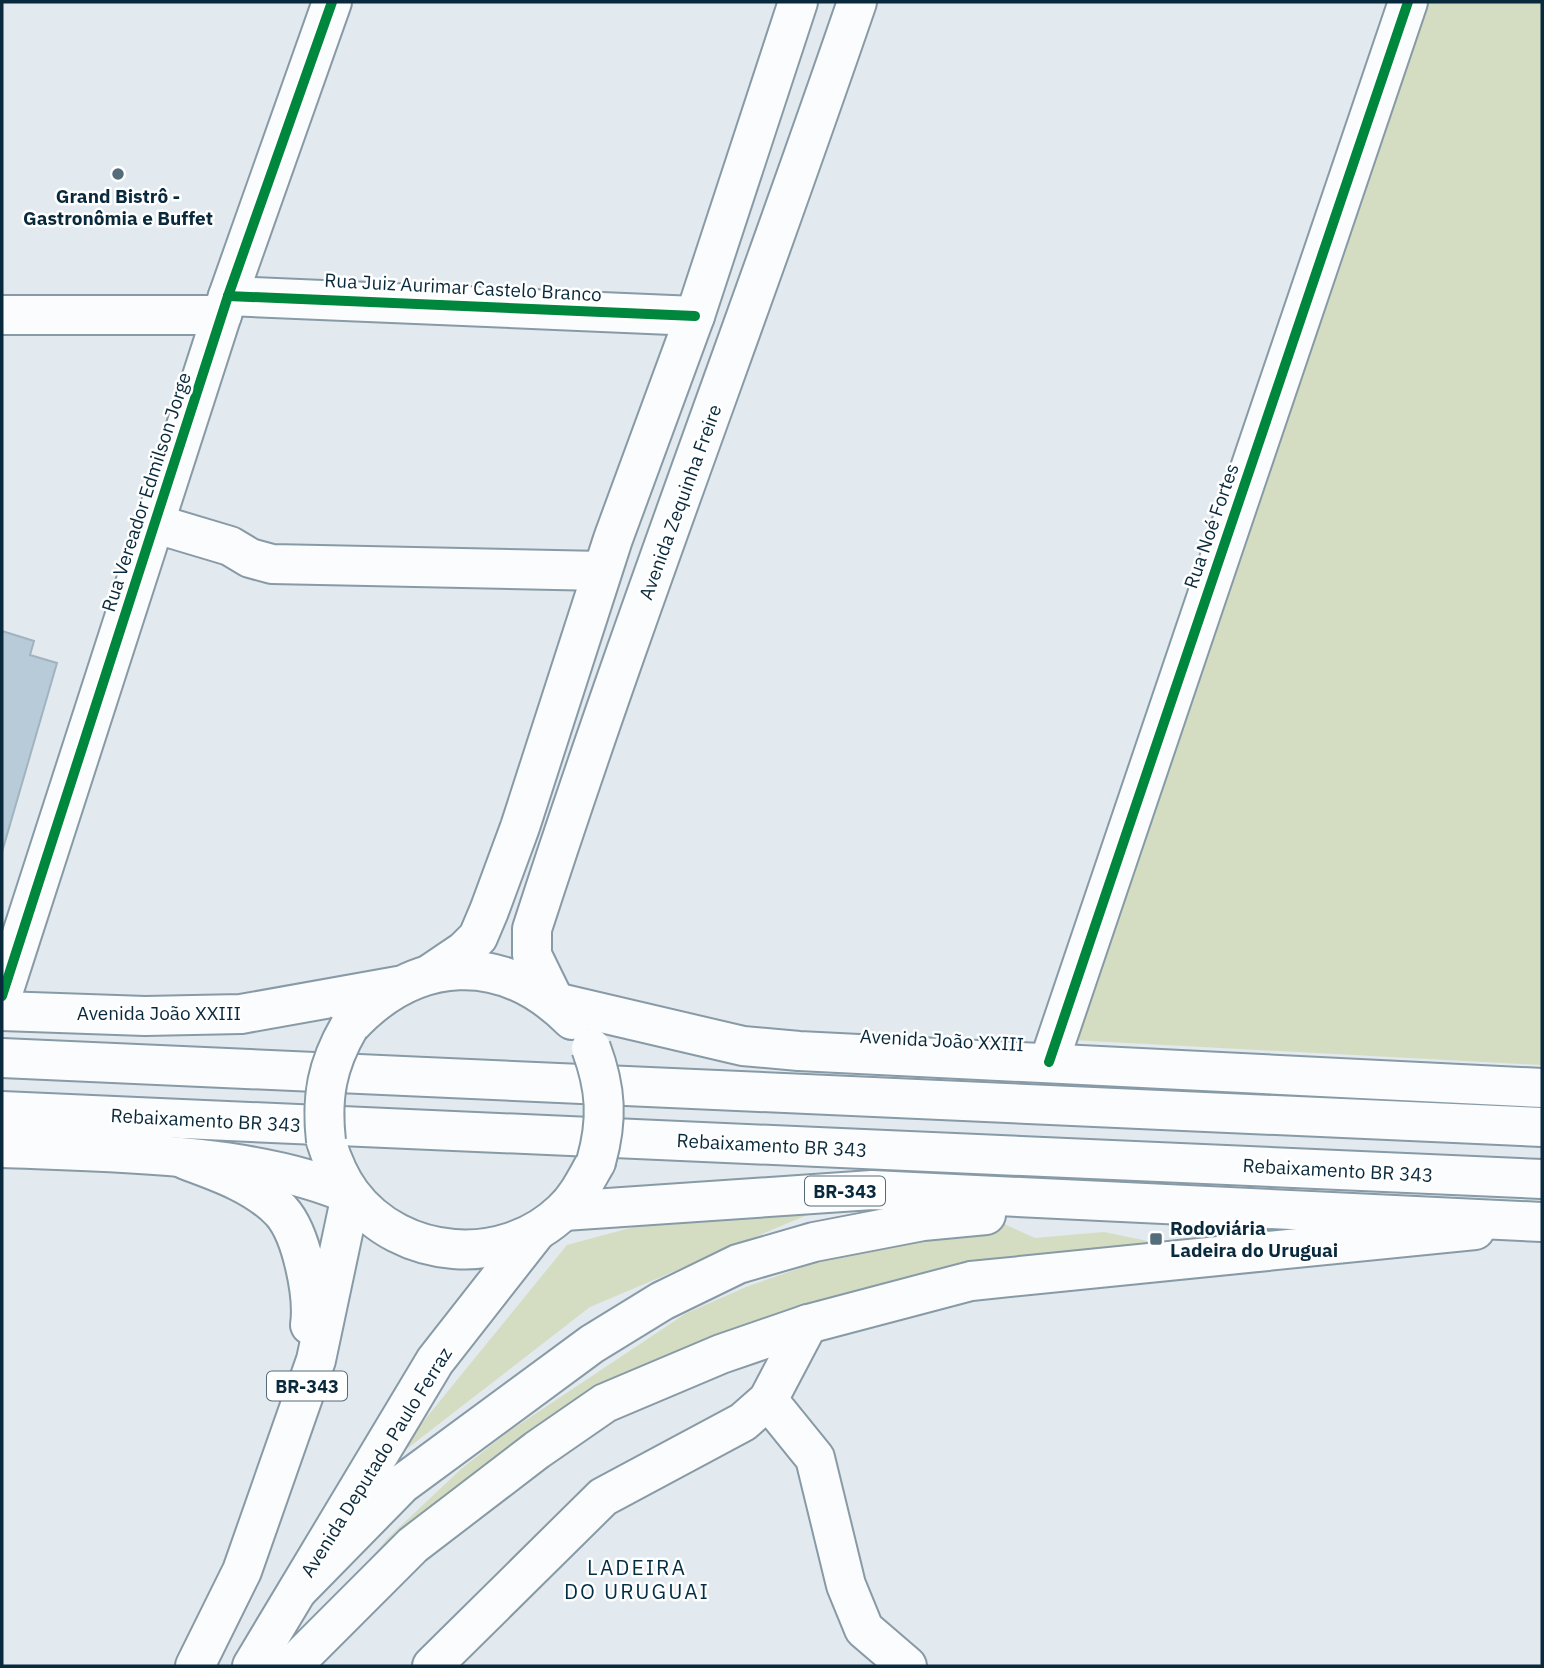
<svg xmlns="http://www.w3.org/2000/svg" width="1544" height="1668" font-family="'IBM Plex Sans',sans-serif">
<rect width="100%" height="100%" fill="#e2e9ef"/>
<g fill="#d4ddc2">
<polygon points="1428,2 1542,2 1542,1065 1072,1040"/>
<polygon points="708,1207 826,1207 590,1307 391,1461 567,1245"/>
<polygon points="995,1220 1035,1238 1104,1232 1167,1245 673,1357 346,1587 389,1537 461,1469 508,1432 685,1314 746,1287 837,1255"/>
</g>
<polygon fill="#b8cbd8" stroke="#a1b3be" stroke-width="2" points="2,631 34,641 30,655 57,663 2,852"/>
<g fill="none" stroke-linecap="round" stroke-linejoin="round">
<g stroke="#879aa6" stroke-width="42">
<g id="minor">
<polyline points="228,296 695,316"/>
<polyline points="2,315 222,315"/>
<polyline points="153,523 230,546 250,558 272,564 602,571"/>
<polyline points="2,996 228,296 332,2"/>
<polyline points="1049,1062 1408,2"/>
<polyline points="768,1400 815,1458 846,1585 864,1629 907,1666"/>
<polyline points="292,1666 413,1545 537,1450 605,1403 721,1354 808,1324 971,1281 1475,1230"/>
<polyline points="432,1666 603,1497 743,1422 768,1400 808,1324"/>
</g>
</g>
<g stroke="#879aa6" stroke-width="42">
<g id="major">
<polyline points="430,974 464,951 478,937 489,911 520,827 613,539 695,316 798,2"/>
<path d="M555 1002 532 955V929C633 617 751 312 857 2"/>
<polyline points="2,1011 145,1016 241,1014 398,986"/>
<polyline points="2,1058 1542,1127"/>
<polyline points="2,1111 1542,1179"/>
<path d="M2 1148C107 1152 255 1152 351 1195"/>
</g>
</g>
<g stroke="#879aa6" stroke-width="42">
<g id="highway">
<polyline points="555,1002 743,1046 799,1051 1542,1088"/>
<path d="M349 1027C415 955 502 950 572 1020"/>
<path d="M326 1141C332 1160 339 1178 351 1194 401 1261 504 1268 563 1211 578 1197 586 1179 596 1162"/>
<path d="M186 1160C219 1172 256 1185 281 1211 302 1234 314 1296 310 1325"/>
<polyline points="564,1211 872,1190 1542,1222"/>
<polyline points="299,1589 402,1484 592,1344 662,1301 738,1264 814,1242 923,1221 986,1215"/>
<polyline points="195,1666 242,1571 316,1360 351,1195"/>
<polyline points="252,1666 435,1361 536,1232"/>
</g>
</g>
<use href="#minor" stroke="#fbfcfd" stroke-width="38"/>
<use href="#major" stroke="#fbfcfd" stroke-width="38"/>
<use href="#highway" stroke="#fbfcfd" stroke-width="38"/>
<g stroke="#879aa6" stroke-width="42" stroke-linecap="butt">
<g id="highway-bridge">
<path d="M591 1048C606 1088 608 1120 596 1162"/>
<path d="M326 1141C321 1097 327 1065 349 1027"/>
</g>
</g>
<use href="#highway-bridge" stroke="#fbfcfd" stroke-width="38"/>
<g stroke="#fff" stroke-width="15">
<g id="cycleway">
<polyline points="228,296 695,316"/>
<polyline points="2,996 228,296 332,2"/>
<polyline points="1049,1062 1408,2"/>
</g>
</g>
<use href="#cycleway" stroke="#00873e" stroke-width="10"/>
</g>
<g fill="#556d7b" stroke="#fff" stroke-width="2.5">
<circle cx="118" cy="174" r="7"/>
<rect x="1149" y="1232" width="14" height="14" rx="3.5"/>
</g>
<g text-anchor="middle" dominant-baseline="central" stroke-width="5" stroke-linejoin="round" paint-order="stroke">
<g fill="#fff" stroke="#536a77" stroke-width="2">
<rect x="805" y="1176.5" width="80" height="29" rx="5"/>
<rect x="267" y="1371.5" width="80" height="29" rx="5"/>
</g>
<g font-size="18" font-weight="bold" fill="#092a3d">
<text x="845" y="1191">BR-343</text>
<text x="307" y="1386">BR-343</text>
</g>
<g font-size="19" font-weight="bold" fill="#092a3d" stroke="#fff">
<text x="118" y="196">Grand Bistrô -<tspan x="118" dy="22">Gastronômia e Buffet</tspan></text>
<text x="1170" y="1228" text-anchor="start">Rodoviária<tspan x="1170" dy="22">Ladeira do Uruguai</tspan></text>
</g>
<g font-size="19" fill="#092a3d" stroke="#fff">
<text transform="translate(463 287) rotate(3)">Rua Juiz Aurimar Castelo Branco</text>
<text transform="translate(146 492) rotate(-72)">Rua Vereador Edmilson Jorge</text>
<text transform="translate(680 502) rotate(-70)">Avenida Zequinha Freire</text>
<text transform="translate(1211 526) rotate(-71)">Rua Noé Fortes</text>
<text x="159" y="1013">Avenida João XXIII</text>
<text transform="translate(942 1040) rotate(3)">Avenida João XXIII</text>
<text transform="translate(206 1120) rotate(3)">Rebaixamento BR 343</text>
<text transform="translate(772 1145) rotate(3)">Rebaixamento BR 343</text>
<text transform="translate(1338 1170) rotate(3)">Rebaixamento BR 343</text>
<text transform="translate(376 1462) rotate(-58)">Avenida Deputado Paulo Ferraz</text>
</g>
<g font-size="21" letter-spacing="2" fill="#032f46" stroke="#fff">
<text x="637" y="1567">LADEIRA<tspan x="637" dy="24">DO URUGUAI</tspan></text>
</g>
</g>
<rect width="1544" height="1668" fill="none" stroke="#092a3d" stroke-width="7"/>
</svg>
